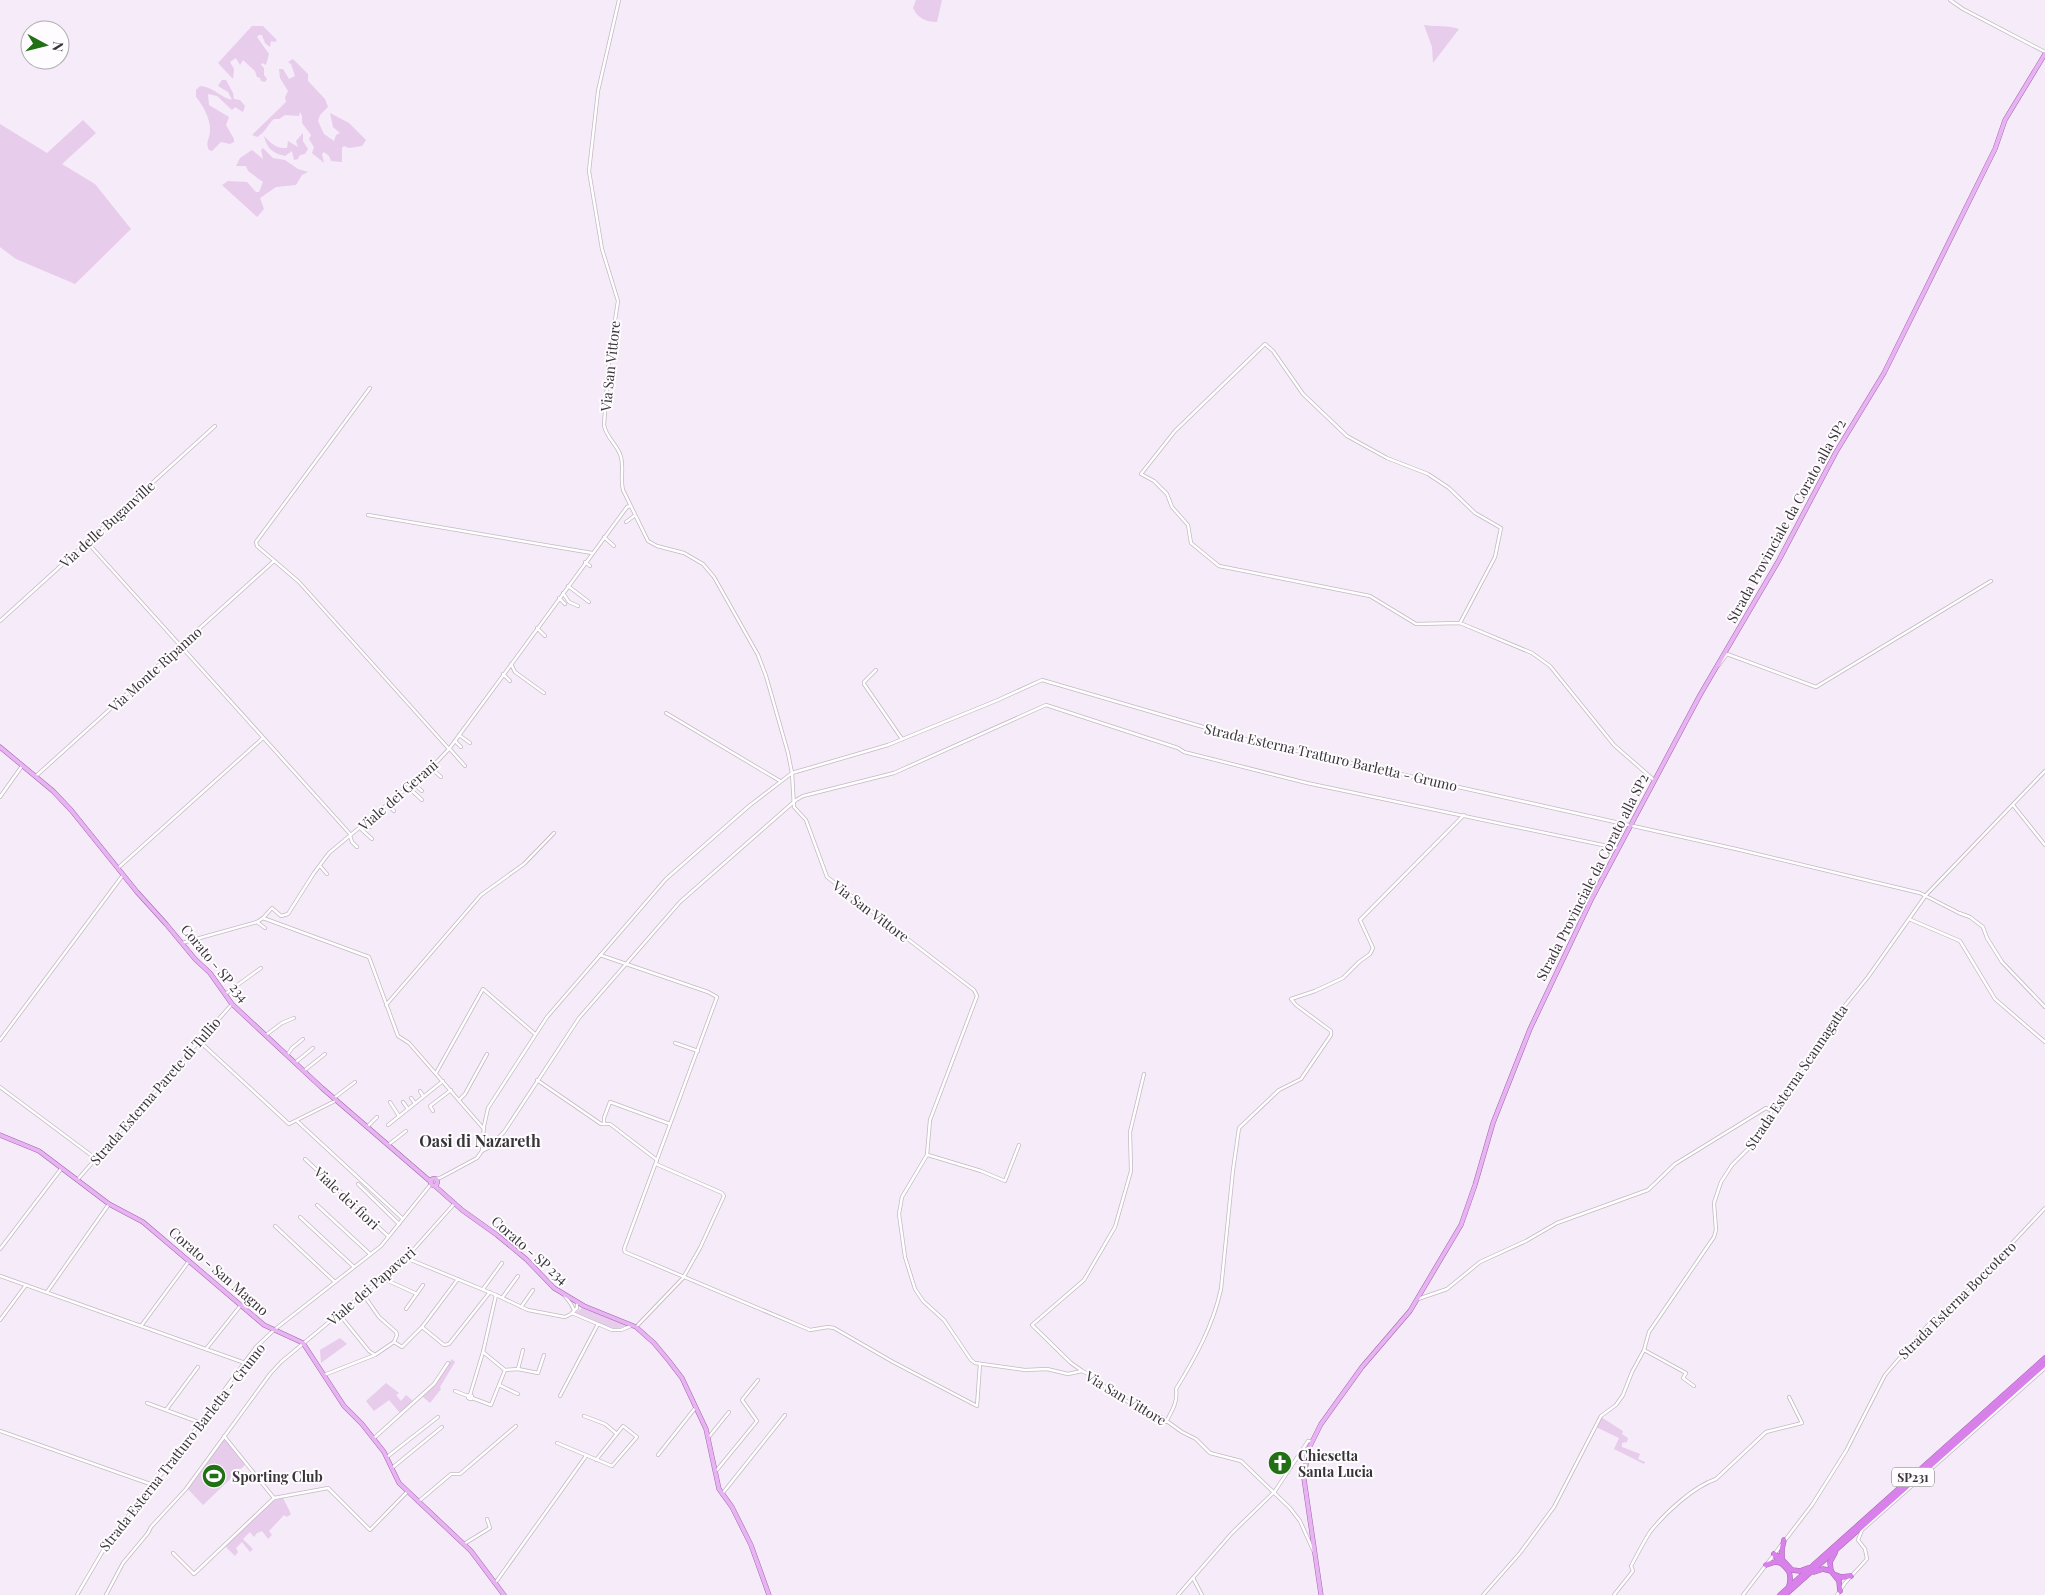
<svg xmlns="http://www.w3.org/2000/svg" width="2045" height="1595" font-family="'Playfair Display',serif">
<rect width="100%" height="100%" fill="#f6ebf8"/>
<g fill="#e7cceb">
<path d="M916 0H942L937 22C925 22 918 18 913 8Z"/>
<path d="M1424 25C1436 27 1448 25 1459 29L1433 63 1432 47Z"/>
<polygon points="252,26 263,26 277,40 275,42 271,41 270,47 265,43 262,35 259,35 257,37 269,54 266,65 262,63 261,65 264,68 264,75 267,79 265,82 261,81 260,78 257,77 255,71 243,60 240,65 236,58 230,62 234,69 233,79 218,63"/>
<path d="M293 59 308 74V81L325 99 328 107 320 115 318 121 324 134 334 141 336 135 340 133 333 127 330 113 349 123 366 140 362 146 349 148 344 146 342 148V162L331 161 329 156 324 152 322 154 324 163 312 153 314 147 309 139 311 135 302 123V116L300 112 299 116 285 115 279 119H274C267 125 266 132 257 137L252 135 286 102 285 97 288 91 280 78 279 69H283L289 79 295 76 291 64 288 62Z"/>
<path d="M222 80H226L233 93 234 99 240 100 245 106 243 112 235 107 232 110 217 96 208 94 209 105 229 117 226 125 234 139V142L230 144 221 142 212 151 209 150C205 142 210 138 210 131 211 120 203 105 196 97V90L200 86C216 88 219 97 232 100L228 92 218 86Z"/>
<polygon points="83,120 96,133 62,164 95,184 131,229 75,284 16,259 0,247 0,124 47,153"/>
<path d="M303 133V141L308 149 305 154 300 155 298 159 294 160 292 151 285 156C272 153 267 148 264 136 271 143 276 149 287 148L288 141 298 147 296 141Z"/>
<polygon points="263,148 273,158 285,160 298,169 308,172 302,175 296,185 276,187 260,198 264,209 257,217 222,185 228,181 247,182 256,192 259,192 263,182 248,171 246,166 236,166 240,158 252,150 263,159 261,150"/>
<path d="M582 1308 628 1324C613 1336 591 1319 575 1313Z"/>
<polygon points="340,1338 347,1344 321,1363 320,1350"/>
<polygon points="452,1359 455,1362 440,1387 441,1389 430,1403 422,1396 435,1384"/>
<polygon points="386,1383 399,1393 396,1395 401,1401 406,1395 413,1401 400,1413 389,1400 374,1411 366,1401"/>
<polygon points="1601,1417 1623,1431 1622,1434 1628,1438 1627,1442 1622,1443 1622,1447 1648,1457 1640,1454 1638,1459 1645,1462 1644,1464 1614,1449 1619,1438 1596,1427"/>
<polygon points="224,1437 246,1464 203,1505 187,1488"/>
<polygon points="283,1498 291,1514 287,1517 284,1515 269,1531 272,1535 268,1539 262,1531 257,1533 254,1537 250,1532 243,1539 253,1549 250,1552 242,1542 236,1548 238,1552 235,1556 225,1546 273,1501"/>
</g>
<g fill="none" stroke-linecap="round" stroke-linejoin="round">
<g stroke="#c3b9c4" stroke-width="4">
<g id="minor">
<path d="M619 0 598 91 589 171 602 249 618 301 609 359 604 425C606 438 618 445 621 457 624 468 620 479 623 490L648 541 657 546 684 553 703 564 714 577 758 655 766 676 788 753 792 773 794 807 806 820 827 877 974 990 977 996 930 1120 927 1155 902 1197 899 1214 905 1257 915 1289 923 1301 944 1320 971 1360 975 1363 1025 1370 1047 1369 1068 1374 1082 1371 1095 1377 1108 1390 1142 1410 1161 1417 1182 1432 1196 1439 1210 1453 1241 1461 1290 1508 1300 1521 1314 1552"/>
<polyline points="1950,0 1963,9 2045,52"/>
<polyline points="370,388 256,542 257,546 299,582 449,749"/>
<polyline points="368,515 592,553"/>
<polyline points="626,522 634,516"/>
<polyline points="604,537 614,546"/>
<polyline points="87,542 351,835"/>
<polyline points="585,562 590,566"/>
<polyline points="568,586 589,602"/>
<polyline points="563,593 569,602 578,606"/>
<polyline points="559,598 565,604"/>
<polyline points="0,621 215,426"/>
<polyline points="1460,623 1495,557 1501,528 1475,513 1449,488 1428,474 1387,458 1347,436 1303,394 1273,351 1265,344 1175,431 1141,474 1154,481 1167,494 1172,507 1188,525 1191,543 1219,566 1370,596 1416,624 1460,623 1532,653 1550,666 1614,745 1654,780"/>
<polyline points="537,628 545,636"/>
<polyline points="511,664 515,672 544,693"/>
<polyline points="1718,666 1727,654 1816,687 1991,581"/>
<polyline points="876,670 864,682 864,684 902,739"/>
<polyline points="503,674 510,681"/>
<polyline points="666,713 780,781"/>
<polyline points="459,735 470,743"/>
<polyline points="455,741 461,747"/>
<polyline points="449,748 465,766"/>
<polyline points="431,768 441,777"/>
<polyline points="36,776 274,561"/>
<polyline points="413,783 422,791"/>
<polyline points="408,787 422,800"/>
<polyline points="0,797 22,766"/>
<polyline points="387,804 394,811"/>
<polyline points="2013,805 2045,845"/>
<polyline points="365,824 370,827"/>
<polyline points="360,828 372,839"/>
<polyline points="350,836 352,842 357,847"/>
<polyline points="320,866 327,874"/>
<polyline points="118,868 263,738"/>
<polyline points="263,918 369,957 398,1036 409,1043 483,1128"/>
<polyline points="1909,919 1960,941 1995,999 2045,1042"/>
<polyline points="257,922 265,928"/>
<polyline points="182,943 257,922 263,918 272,908 281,916 288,914 314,873 329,853 431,768 449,749 627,507 630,506"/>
<polyline points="600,955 708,992 717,997 624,1249 625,1252 810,1330 828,1327 834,1328 893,1362 977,1406 980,1364"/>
<polyline points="225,994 261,968"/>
<polyline points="386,1005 481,895 524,864 554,833"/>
<polyline points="266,1035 282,1023 294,1018"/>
<polyline points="0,1040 123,875"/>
<polyline points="199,1041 289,1124 337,1100"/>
<polyline points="675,1043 698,1051"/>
<polyline points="288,1054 292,1048 303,1039"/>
<polyline points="296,1062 313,1048"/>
<polyline points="305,1070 325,1054"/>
<polyline points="436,1073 483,989 535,1034"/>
<polyline points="537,1080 601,1124 610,1124 657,1160"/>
<polyline points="0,1087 95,1158"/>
<polyline points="420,1091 423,1096"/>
<polyline points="334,1098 355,1082"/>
<polyline points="411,1098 415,1103"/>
<polyline points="460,1099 465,1094 487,1054"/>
<polyline points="390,1102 399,1116"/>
<polyline points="403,1102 408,1109"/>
<polyline points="433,1111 430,1106 451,1090"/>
<polyline points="297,1121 403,1219"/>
<polyline points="604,1124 604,1118 610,1102 670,1124"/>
<polyline points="388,1125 443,1081"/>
<polyline points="367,1127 377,1117"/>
<polyline points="388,1145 406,1131"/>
<polyline points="482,1151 488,1148 504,1132 579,1018 680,902 796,800 803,796 894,773 1046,705 1178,748 1184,752 1307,783 1617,848"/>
<polyline points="928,1155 981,1171 1005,1181 1019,1145"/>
<polyline points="305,1159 388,1236"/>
<polyline points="78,1179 232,1004"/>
<polyline points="435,1179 440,1178 477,1158 482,1151 484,1126 488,1108 547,1017 666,879 749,806 792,773 888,745 998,700 1042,680 1248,740 1736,849 1920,893 1959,913 1970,917 1983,927 1987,938 2002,962 2045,1007"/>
<polyline points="358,1184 399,1224"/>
<polyline points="317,1205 370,1254"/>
<polyline points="300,1217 354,1267"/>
<polyline points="275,1226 335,1282"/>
<polyline points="0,1249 61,1169"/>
<polyline points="406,1258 496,1295 528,1310 565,1317 571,1314 577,1308 577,1303"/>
<polyline points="0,1276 245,1363"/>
<polyline points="382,1278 417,1294"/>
<polyline points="483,1289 502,1263"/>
<polyline points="47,1292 109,1204"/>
<polyline points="363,1294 379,1317 396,1332 397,1335 394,1342 402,1347 422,1327 458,1279"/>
<polyline points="564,1295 571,1304 574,1310"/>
<polyline points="502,1298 518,1276"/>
<polyline points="1418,1299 1447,1289 1480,1262 1526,1241 1557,1223 1648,1190 1675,1164 1766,1108 1772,1111"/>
<polyline points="521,1307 533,1290"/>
<polyline points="406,1309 423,1285"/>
<polyline points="572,1313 612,1330 621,1330 631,1326"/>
<polyline points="339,1314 369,1351 375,1355"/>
<polyline points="0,1320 26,1285"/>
<polyline points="141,1326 189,1261"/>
<polyline points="422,1327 444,1345 449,1344 490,1292"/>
<polyline points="636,1327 683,1278 700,1248 724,1196 722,1193 656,1164"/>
<polyline points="206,1349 241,1305"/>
<polyline points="1644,1350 1686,1373 1683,1378 1694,1386"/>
<polyline points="483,1352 505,1370 518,1369 538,1373 544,1355"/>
<polyline points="518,1369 523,1350"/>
<polyline points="1081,1370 1071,1363 1032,1325 1084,1280 1115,1227 1131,1171 1130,1132 1144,1074"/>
<polyline points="324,1375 375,1355 394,1342"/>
<polyline points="499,1385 518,1394"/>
<polyline points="455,1391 468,1396"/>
<polygon points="469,1395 472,1396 471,1399 468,1398"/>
<polyline points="470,1395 483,1352 496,1295"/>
<polyline points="560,1396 598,1324"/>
<polyline points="472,1398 491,1405 505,1370"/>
<polyline points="147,1403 201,1423"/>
<polyline points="166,1410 198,1367"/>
<polyline points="584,1416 605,1424 617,1434"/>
<path d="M1166 1422C1172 1411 1178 1402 1176 1389 1195 1358 1213 1326 1221 1289L1233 1170 1239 1128 1279 1090 1301 1079 1331 1035V1031L1296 1005 1291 999 1315 991 1343 978 1359 962 1370 954 1373 948 1360 920 1464 815"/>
<polyline points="0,1431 153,1485"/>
<polyline points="224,1436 274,1498"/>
<polyline points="708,1438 729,1412"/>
<polyline points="373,1439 434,1384 448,1363"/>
<polyline points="557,1443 612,1466 637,1437 623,1426 596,1460"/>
<polyline points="658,1455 696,1407"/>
<polyline points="387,1457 438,1417"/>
<polyline points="1283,1463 1291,1467"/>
<polyline points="392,1468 442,1427"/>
<polyline points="716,1471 757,1421 742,1400 758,1380"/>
<polyline points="722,1494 785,1415"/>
<polyline points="418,1502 451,1474 460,1474 516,1426"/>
<polyline points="464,1544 490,1528 487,1519"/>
<polyline points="173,1553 194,1574 274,1498 328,1488 370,1530 407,1492"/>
<polyline points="1193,1578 1202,1595"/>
<polyline points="496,1582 586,1456"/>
<polyline points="77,1595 111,1537 175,1457 256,1347 274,1330 381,1246 431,1184"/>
<polyline points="106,1595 123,1563 148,1533 151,1527 186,1489 270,1374 281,1362 406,1258 455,1203"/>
<polyline points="1178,1595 1232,1533 1275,1491 1308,1441 1312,1441"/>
<polyline points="1483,1595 1520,1553 1554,1507 1601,1416 1616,1405 1623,1395 1632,1372 1644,1350 1649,1332 1714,1237 1716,1230 1714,1203 1721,1182 1732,1165 1755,1142 1772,1111 1796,1079 1830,1024 1868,977 1926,895 2045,771"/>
<path d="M1614 1595 1633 1571 1631 1566C1637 1555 1643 1543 1650 1532 1665 1513 1693 1487 1716 1479L1766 1432 1802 1423 1789 1397"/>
<polyline points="1743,1595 1812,1505 1846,1451 1885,1375 1929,1324 1967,1291 2045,1208"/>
<polyline points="1837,1595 1845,1583 1867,1559 1865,1549 1858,1540 1862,1530 2045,1368"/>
</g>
</g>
<g stroke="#a166ac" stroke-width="5">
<g id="major">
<polyline points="0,747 53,791 71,810 137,892 166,924 195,959 210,973 232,1004 322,1088 431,1182"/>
<polyline points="0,1135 39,1151 109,1204 143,1222 264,1325 303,1343 344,1406 362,1424 384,1452 399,1483 471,1551 504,1595"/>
<circle cx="434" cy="1182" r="3.5"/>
<polyline points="435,1186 462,1210 497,1235 526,1259 554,1288 584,1306 636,1327 654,1343 669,1361 682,1378 706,1429 719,1489 732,1507 751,1545 769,1595"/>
<polyline points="1321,1595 1304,1479 1308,1450 1321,1424 1362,1367 1410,1311 1461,1225 1475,1185 1493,1123 1530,1029 1592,898 1700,695 1779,560 1836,452 1884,373 1995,149 2005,120 2045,54"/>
</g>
</g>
<g stroke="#a166ac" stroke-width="5.5">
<g id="highway">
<polyline points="1774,1554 1779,1556 1792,1570 1800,1571 1808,1568"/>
<path d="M1774 1554C1781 1568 1794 1566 1789 1586"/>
<polyline points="1782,1558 1782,1549 1784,1540"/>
<polyline points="1766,1565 1775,1562 1781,1563"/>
<polyline points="1831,1571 1830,1562 1835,1553"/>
<polyline points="1814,1572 1823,1569 1831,1571 1839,1581 1840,1591"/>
<polyline points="1836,1575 1841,1577 1851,1576"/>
<polyline points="1780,1595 2045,1358"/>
<polyline points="1785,1595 2045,1364"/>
</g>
</g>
<use href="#minor" stroke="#fff" stroke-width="2.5"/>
<use href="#major" stroke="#e8b3f2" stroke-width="4"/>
<use href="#highway" stroke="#d981ea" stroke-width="4.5"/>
</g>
<defs>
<g id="church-disc" transform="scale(1.25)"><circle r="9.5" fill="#227015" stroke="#fefcfe"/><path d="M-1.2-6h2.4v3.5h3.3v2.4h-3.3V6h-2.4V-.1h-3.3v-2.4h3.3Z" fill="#fff"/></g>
<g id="stadium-disc" transform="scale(1.25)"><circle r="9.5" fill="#227015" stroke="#fefcfe"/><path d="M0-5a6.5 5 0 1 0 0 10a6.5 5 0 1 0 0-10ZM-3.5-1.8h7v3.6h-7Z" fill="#fff"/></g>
</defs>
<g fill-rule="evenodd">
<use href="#church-disc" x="1280" y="1463"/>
<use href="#stadium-disc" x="214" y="1476"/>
</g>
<g text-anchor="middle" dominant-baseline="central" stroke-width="4" stroke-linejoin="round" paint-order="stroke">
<rect fill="#fefcfe" stroke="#737073" stroke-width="1" x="1892" y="1467.5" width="42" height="19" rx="4"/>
<g font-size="12" font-weight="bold" fill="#383438">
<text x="1913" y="1477">SP231</text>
</g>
<g font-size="14" fill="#383438" stroke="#fefcfe">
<text transform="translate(610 366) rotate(-84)">Via San Vittore</text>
<text transform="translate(1786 521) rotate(-61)">Strada Provinciale da Corato alla SP2</text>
<text transform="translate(107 524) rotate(-42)">Via delle Buganville</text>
<text transform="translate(155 669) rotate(-42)">Via Monte Ripanno</text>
<text transform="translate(1331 757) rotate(13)">Strada Esterna Tratturo Barletta - Grumo</text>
<text transform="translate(398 795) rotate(-41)">Viale dei Gerani</text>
<text transform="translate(1592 877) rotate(-63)">Strada Provinciale da Corato alla SP2</text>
<text transform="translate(871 911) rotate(37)">Via San Vittore</text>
<text transform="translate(215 963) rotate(50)">Corato - SP 234</text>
<text transform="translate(1796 1077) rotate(-56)">Strada Esterna Scannagatta</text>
<text transform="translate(155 1091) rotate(-49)">Strada Esterna Parete di Tullio</text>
<text transform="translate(347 1198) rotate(43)">Viale dei fiori</text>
<text transform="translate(530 1250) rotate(41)">Corato - SP 234</text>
<text transform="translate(219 1271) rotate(41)">Corato - San Magno</text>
<text transform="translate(371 1286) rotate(-41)">Viale dei Papaveri</text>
<text transform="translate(1957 1300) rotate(-45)">Strada Esterna Boccotero</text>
<text transform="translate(1126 1398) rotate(31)">Via San Vittore</text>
<text transform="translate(182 1447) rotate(-52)">Strada Esterna Tratturo Barletta - Grumo</text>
</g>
<g font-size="14" font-weight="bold" fill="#383438" stroke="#fefcfe" text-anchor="start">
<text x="1298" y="1455">Chiesetta<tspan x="1298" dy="16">Santa Lucia</tspan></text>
<text x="232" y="1476">Sporting Club</text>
</g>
<g font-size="16" font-weight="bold" fill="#383438" stroke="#fefcfe">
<text x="480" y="1140">Oasi di Nazareth</text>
</g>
</g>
<g transform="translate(45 45) rotate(97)"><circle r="24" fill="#fefcfe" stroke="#afacaf"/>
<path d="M0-4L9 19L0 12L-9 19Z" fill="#227015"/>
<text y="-8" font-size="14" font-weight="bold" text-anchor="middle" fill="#383438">N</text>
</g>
</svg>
